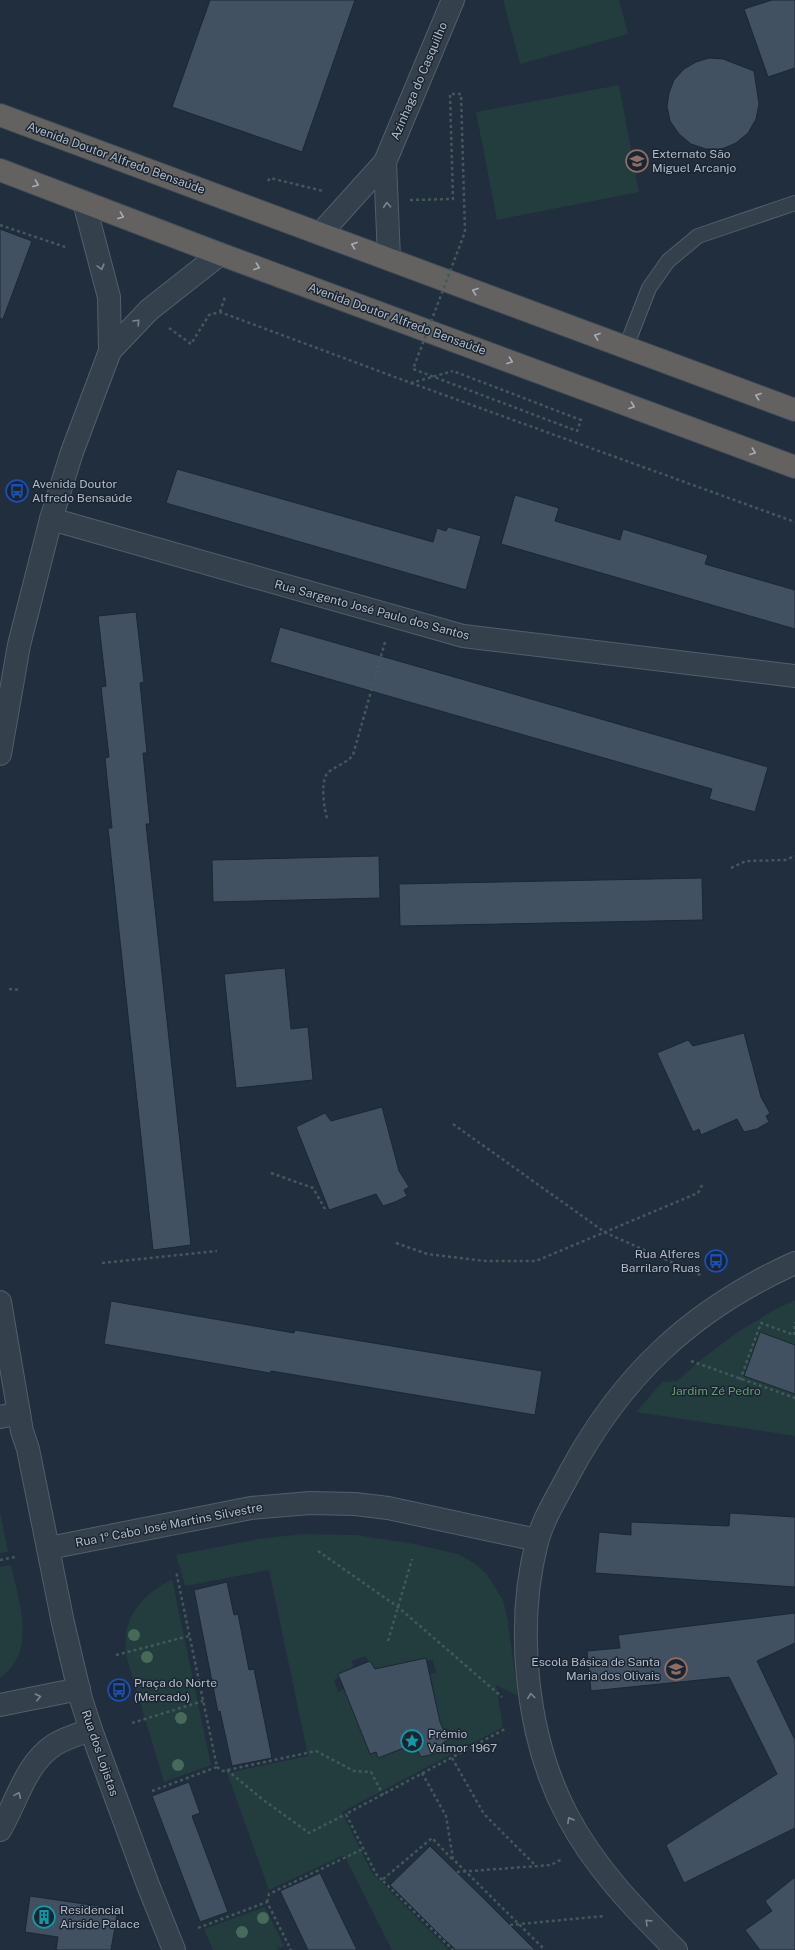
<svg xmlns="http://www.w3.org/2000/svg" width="795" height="1950" font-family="'Public Sans',sans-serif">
<rect width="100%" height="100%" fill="#212e3d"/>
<g fill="#233c3e" fill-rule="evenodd">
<polygon points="503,0 619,0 628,34 520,64"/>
<polygon points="619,85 639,192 497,220 476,112"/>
<polygon points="795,1300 795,1345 760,1333 795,1394 795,1436 636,1412 662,1382 677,1381 703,1358 739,1331 776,1309"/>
<polygon points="0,1511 8,1552 0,1553"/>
<path d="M303 1534 356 1535 415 1544 458 1554 474 1563 486 1573 503 1600 507 1616 518 1696 496 1685 503 1727 342 1812 372 1873 449 1950H392L344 1855 269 1890 227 1773 308 1756 269 1570 185 1586 176 1555 258 1539ZM366 1656 376 1679 394 1665 426 1658 427 1661 433 1660 436 1673 430 1674 440 1722 448 1739 444 1742 446 1748 434 1754 421 1757 412 1741 378 1758 376 1752 370 1754 345 1689 338 1692 334 1680 354 1668 352 1661Z"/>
<path d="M11 1565C19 1602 38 1651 0 1678V1567Z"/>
<path d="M172 1579 211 1765 164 1782 126 1655C121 1617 141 1596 172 1579Z"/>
<polygon points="265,1907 284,1946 276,1950 213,1950 204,1929"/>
</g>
<g fill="#425162" stroke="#1c2734">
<polygon points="210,0 355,0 302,152 172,107"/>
<polygon points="772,0 795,0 795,68 768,77 744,9"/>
<polygon points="709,58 723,59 754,71 759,104 756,119 748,133 736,143 722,149 706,149 691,144 679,134 670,121 667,106 669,93 674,80 684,69 696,62"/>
<polygon points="0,229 32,241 3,319 0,319"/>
<polygon points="177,469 433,542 437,528 446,531 448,527 481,536 466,590 166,503"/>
<polygon points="515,495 559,508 555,521 620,540 623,529 708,555 705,564 795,590 795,629 501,544"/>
<polygon points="136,612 144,682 140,683 147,753 143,753 150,824 146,824 191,1245 153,1250 108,828 112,828 105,758 109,757 101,687 106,686 98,616"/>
<polygon points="280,627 768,767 755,812 709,799 712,789 270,662"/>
<polygon points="379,856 380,898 213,902 212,860"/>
<polygon points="702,878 703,920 400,926 399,884"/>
<polygon points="285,968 291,1029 308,1027 313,1080 236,1088 224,974"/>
<polygon points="744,1033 761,1097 770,1113 766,1116 769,1122 757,1129 744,1132 737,1119 701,1135 699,1129 693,1132 657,1053 688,1040 693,1046"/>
<polygon points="382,1107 399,1171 409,1187 404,1190 407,1196 395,1202 383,1206 376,1194 329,1210 296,1127 325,1113 331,1121"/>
<polygon points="111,1301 294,1333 295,1330 542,1371 535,1415 271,1371 270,1373 104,1344"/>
<polygon points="760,1332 795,1345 795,1394 744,1376"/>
<polygon points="730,1513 795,1517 795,1587 595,1573 599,1532 631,1535 631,1522 729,1526"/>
<polygon points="227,1582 234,1615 238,1614 249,1670 254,1669 272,1758 232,1766 220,1711 218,1712 194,1590"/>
<polygon points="795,1613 795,1643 757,1661 795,1740 795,1828 684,1883 666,1845 777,1774 729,1677 591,1691 587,1651 620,1648 618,1635"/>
<polygon points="426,1658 440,1722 448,1740 444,1742 446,1748 434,1754 421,1757 414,1744 378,1758 376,1752 370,1754 338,1674 370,1661 375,1669"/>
<polygon points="189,1782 200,1813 192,1816 228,1912 200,1922 152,1796"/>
<polygon points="430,1846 484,1899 535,1950 456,1950 444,1939 390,1885"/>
<polygon points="320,1873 341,1917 357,1950 308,1950 280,1891"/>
<polygon points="795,1877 795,1950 760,1950 745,1930 772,1911 765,1901"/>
<polygon points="30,1896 118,1909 111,1950 56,1950 58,1937 25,1932"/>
</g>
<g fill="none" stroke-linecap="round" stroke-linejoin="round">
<g stroke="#535e6b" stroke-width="16">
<polyline id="service" points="626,347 649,288 668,261 698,236 795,203"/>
</g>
<g stroke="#535e6b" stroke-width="24">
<g id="minor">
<polyline points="385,162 389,258"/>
<polyline points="321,233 385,162 453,0"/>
<polyline points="51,519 463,636 795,676"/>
<path d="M0 1830C17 1802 25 1764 54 1745 65 1738 79 1734 91 1730"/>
</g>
</g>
<g stroke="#535e6b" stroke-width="24">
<g id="tertiary">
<polyline points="110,351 149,310 220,254"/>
<polyline points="0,754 19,645 51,519 72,452 110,351 109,297 84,202"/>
<polyline points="0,1302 22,1431 28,1449 63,1623 81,1699 91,1730 148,1885 174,1950"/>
<polyline points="0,1417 19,1413"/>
<polyline points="49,1548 251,1508 310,1503 355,1504 388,1508 537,1540"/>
<polyline points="0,1705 79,1689"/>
<path d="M676 1950C634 1908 595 1868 567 1815 526 1737 515 1627 537 1542 543 1519 557 1497 568 1476 621 1376 691 1310 795 1263"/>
</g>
</g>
<g stroke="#404b58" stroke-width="24">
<g id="trunk">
<polyline points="0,115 795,410"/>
<polyline points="0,170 220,254 795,467"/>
</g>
</g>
<g stroke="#41595b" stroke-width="2.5" stroke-dasharray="3 3" stroke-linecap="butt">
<polyline points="268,181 270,178 323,191"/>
<polyline points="0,225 68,248"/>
<polyline points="220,312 225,297"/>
<polyline points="169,328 191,344 209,315 220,312 411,383 453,371"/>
<polyline points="411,383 795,522"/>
<path d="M327 818C324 808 319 777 330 771 338 765 347 763 353 755L385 642"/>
<polyline points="731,868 746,861 785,860 795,856"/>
<polyline points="9,989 21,990"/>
<polyline points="453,1124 606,1233 703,1276"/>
<polyline points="271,1173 313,1188 325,1209"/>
<polyline points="396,1243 427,1254 485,1261 536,1261 698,1193 703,1183"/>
<polyline points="102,1263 217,1251"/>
<polyline points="691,1361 795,1398"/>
<polyline points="740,1380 761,1323 794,1335 795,1322"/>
<polyline points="318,1551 398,1607 502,1697"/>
<polyline points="0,1560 15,1557"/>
<polyline points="388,1641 412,1559"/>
<polyline points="116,1655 189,1636"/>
<polyline points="132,1723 203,1701"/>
<polyline points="452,1758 484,1814 535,1865"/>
<polyline points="217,1767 223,1771 316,1751 354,1771 371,1772 383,1795"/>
<polyline points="227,1770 262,1799 309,1833 346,1814"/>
<polyline points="422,1773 446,1816 453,1859 545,1950"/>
<polyline points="152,1791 217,1767 176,1571"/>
<polyline points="452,1859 432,1838 382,1880 453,1950"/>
<polyline points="457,1872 551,1865 562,1859"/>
<polyline points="382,1880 376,1874 346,1814 507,1728"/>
<polyline points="267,1902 269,1894 363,1849"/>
<polyline points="510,1925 604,1916"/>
<polyline points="198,1928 267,1902 291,1950"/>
</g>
<use href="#service" stroke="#35404d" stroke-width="14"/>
<use href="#minor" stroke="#35404d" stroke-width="22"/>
<use href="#tertiary" stroke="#35404d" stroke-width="22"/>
<use href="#trunk" stroke="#646260" stroke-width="22"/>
<polyline stroke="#41595b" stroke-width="2.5" stroke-dasharray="3 3" stroke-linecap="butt" points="410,200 453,199 450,94 461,94 465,232 413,369 577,431 581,420 453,371"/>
</g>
<g fill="#476a5a">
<circle cx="134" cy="1635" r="6"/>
<circle cx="147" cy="1657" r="6"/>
<circle cx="181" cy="1718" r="6"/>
<circle cx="178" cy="1765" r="6"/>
<circle cx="263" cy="1918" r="6"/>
<circle cx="242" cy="1932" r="6"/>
</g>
<defs><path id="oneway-chevron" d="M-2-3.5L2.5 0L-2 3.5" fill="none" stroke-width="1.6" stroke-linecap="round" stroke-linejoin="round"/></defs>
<g stroke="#a5aeb9">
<use href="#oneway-chevron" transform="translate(36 184) rotate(21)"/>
<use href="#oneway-chevron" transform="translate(121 216) rotate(21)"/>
<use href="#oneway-chevron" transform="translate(354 245) rotate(-160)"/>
<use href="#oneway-chevron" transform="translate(257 267) rotate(20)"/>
<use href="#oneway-chevron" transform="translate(475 291) rotate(-160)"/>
<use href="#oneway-chevron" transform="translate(597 336) rotate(-160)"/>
<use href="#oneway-chevron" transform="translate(510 361) rotate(20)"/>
<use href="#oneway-chevron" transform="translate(758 396) rotate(-160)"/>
<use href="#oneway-chevron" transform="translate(632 406) rotate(20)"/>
<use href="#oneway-chevron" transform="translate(753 452) rotate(20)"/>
</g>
<g stroke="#798491">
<use href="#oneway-chevron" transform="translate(387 205) rotate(-93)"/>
<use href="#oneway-chevron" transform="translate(101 267) rotate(75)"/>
<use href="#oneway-chevron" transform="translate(137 322) rotate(-47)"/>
<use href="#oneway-chevron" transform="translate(531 1696) rotate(-97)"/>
<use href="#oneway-chevron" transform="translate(38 1697) rotate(-12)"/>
<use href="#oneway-chevron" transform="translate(18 1795) rotate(-66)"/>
<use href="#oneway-chevron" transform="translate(570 1820) rotate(-119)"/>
<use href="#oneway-chevron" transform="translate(648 1922) rotate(-135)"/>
</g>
<defs>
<g id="school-ring" transform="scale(1.15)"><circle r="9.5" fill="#1b2532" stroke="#8d6e63" stroke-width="1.5"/><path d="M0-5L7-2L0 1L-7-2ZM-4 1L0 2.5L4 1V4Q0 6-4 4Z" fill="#8d6e63"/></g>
<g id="bus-ring" transform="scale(1.15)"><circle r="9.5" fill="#1b2532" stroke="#1a4fb4" stroke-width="1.5"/><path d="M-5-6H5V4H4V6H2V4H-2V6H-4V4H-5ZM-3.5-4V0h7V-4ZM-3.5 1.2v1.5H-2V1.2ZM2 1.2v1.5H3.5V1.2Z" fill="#1a4fb4"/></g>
<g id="sight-ring" transform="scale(1.15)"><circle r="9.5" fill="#1b2532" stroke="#0f9aa8" stroke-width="1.5"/><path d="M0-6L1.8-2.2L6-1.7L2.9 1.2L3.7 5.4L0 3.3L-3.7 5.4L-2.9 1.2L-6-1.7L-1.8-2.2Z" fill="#0f9aa8"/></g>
<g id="building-ring" transform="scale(1.15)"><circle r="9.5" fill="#1b2532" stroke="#0f9aa8" stroke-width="1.5"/><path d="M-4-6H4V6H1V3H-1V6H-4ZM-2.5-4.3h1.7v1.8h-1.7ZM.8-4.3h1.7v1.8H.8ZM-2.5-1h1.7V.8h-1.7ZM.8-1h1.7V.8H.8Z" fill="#0f9aa8"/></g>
</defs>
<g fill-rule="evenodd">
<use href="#school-ring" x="637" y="161"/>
<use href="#bus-ring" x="17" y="491"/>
<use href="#bus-ring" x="716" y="1261"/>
<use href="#school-ring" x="676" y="1669"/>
<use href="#bus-ring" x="119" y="1690"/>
<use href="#sight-ring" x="412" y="1741"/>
<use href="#building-ring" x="44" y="1917"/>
</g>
<g text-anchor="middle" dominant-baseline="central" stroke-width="3" stroke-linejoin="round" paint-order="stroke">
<g font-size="12" fill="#b1bbc9" stroke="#1b2532">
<text transform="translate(419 81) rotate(-67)">Azinhaga do Casquilho</text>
<text transform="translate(116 158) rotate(20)">Avenida Doutor Alfredo Bensaúde</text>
<text transform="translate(397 319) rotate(20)">Avenida Doutor Alfredo Bensaúde</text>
<text transform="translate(372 610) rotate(15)">Rua Sargento José Paulo dos Santos</text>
<text transform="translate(169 1525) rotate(-11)">Rua 1º Cabo José Martins Silvestre</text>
<text transform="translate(100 1753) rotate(71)">Rua dos Lojistas</text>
</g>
<g font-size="12" fill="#b1bbc9" stroke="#1b2532" text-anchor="start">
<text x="652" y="154">Externato São<tspan x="652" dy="14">Miguel Arcanjo</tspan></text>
<text x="32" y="484">Avenida Doutor<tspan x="32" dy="14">Alfredo Bensaúde</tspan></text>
<text x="700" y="1254" text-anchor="end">Rua Alferes<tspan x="700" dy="14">Barrilaro Ruas</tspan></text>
<text x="660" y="1662" text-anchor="end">Escola Básica de Santa<tspan x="660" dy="14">Maria dos Olivais</tspan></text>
<text x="134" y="1683">Praça do Norte<tspan x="134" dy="14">(Mercado)</tspan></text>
<text x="428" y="1734">Prémio<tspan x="428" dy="14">Valmor 1967</tspan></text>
<text x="60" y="1910">Residencial<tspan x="60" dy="14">Airside Palace</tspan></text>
</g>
<g font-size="12" fill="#669b71" stroke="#1b2532">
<text x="716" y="1391">Jardim Zé Pedro</text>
</g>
</g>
</svg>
